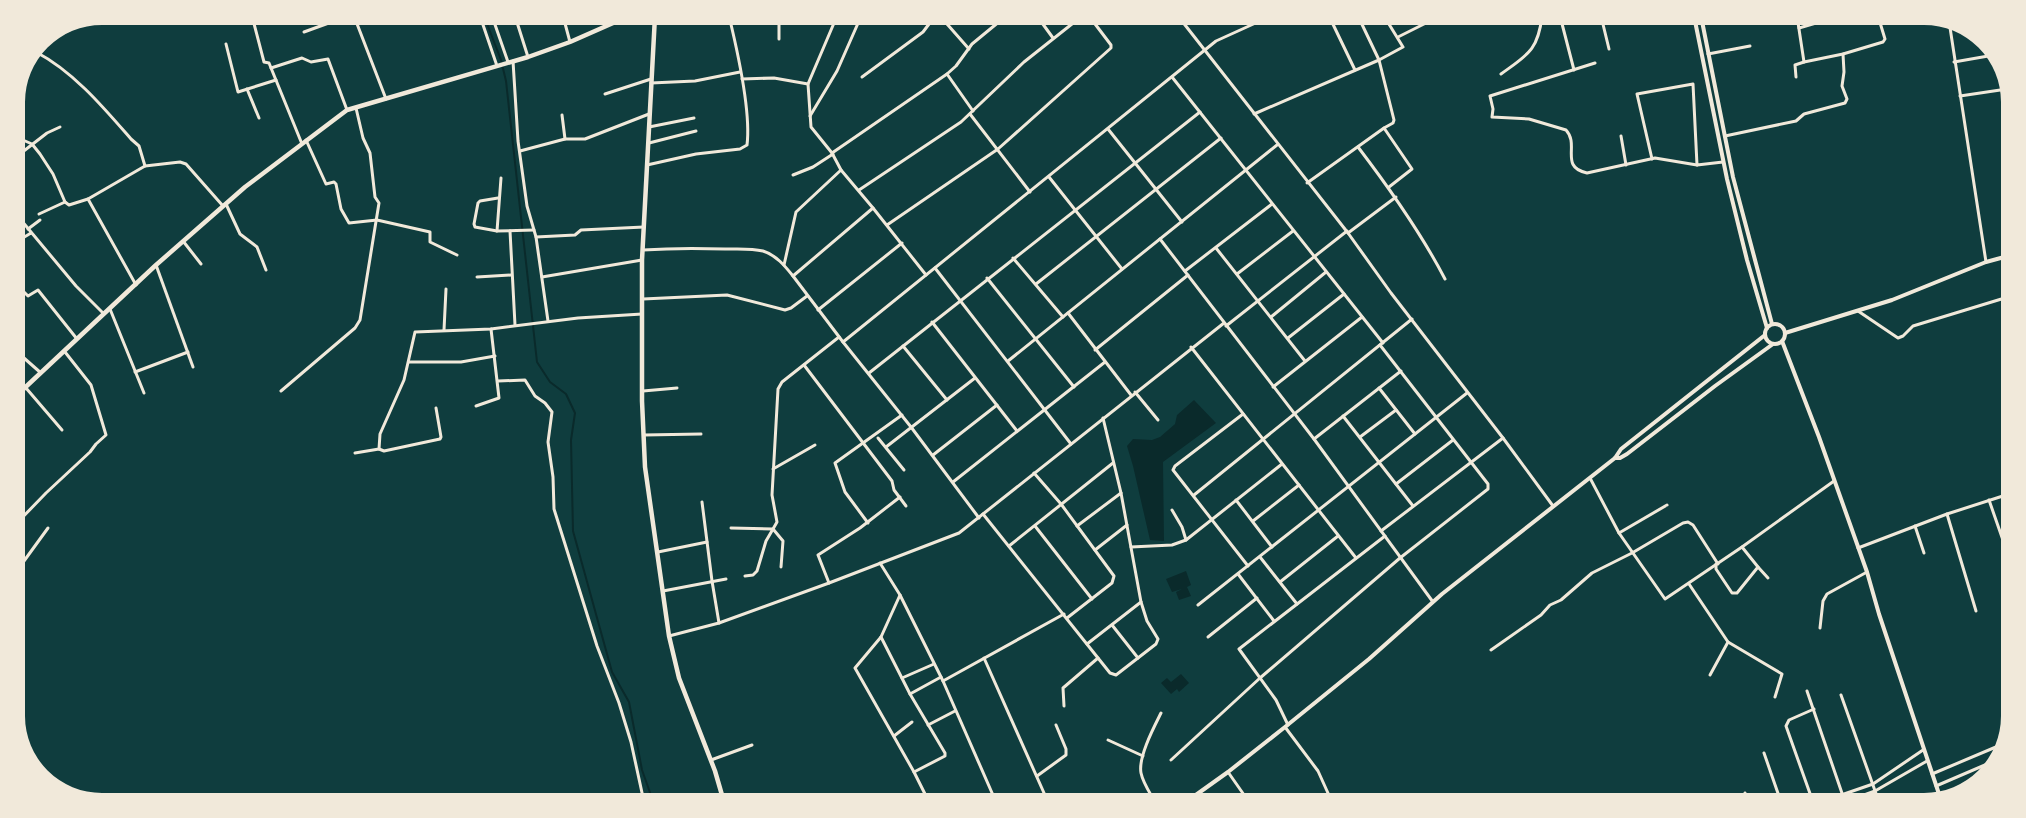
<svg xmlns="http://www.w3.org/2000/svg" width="2026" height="818" font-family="'Space Grotesk',sans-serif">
<rect width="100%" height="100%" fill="#0f3d3e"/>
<g fill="#0a2a2b">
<polygon points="1194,400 1216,423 1163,462 1164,541 1150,540 1133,466 1127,446 1133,439 1152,440 1160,437 1175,424 1177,415"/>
<polygon points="1186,571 1191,585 1187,587 1191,596 1179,600 1176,592 1182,589 1172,592 1166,579"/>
<polygon points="1181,674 1189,683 1179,692 1177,689 1171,694 1161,683 1167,678 1171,682"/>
</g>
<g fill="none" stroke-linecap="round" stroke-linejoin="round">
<polyline stroke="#0a2a2b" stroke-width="2" points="484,16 501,60 506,81 537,362 550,382 566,394 575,413 571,440 573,531 612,672 629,702 642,770 653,801"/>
<g stroke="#f1e9da" stroke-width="3">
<polyline points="252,16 264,62 269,63 302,144"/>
<polyline points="354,16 386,99"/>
<polyline points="480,16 497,66"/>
<polyline points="492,16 508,62"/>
<polyline points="515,16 528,57"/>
<polyline points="563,16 570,42"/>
<polyline points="779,16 779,39"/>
<polyline points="837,16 808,84 811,127 832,153 841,170 873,208"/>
<polyline points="940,16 969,49"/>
<polyline points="1037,16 1053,38"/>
<polyline points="1178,16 1348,233 1391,293 1503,438 1553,506"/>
<polyline points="1329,16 1355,70"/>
<polyline points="1358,16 1379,60 1394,120 1393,123 1384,128"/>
<polyline points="1560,16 1574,70"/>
<polyline points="1601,16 1609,49"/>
<polyline points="1797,16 1804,62 1843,54 1883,42 1885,39 1878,16"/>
<polyline points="730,20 769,16"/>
<polyline points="1949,21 1986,262"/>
<polyline points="1389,24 1403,16"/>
<polyline points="1799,28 1840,16"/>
<polyline points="304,32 348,16"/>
<polyline points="1398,37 1440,16"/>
<polyline points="226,44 238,92 276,80"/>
<path d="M36 52C74 72 104 108 131 139L139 146 145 166 180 162 186 164 223 206"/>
<polyline points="1708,54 1750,46"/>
<polyline points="513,61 518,141 527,206 536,237 548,321"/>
<polyline points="1954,62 1994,55"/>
<path d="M1595 63 1490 96 1493 109 1492 117 1529 119 1566 130C1580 145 1559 167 1587 173L1655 158 1697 165"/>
<polyline points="271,68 302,58 311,62 328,59 347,110"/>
<polyline points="947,74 973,111"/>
<path d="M1501 74C1527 55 1538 51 1542 16"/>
<polyline points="862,77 923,32 935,16"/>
<polyline points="1172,77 1383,343"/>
<polyline points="1796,77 1795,65 1804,62"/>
<polyline points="742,79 774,78 808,84"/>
<polyline points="651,83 695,81 740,72"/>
<polyline points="247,89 259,118"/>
<polyline points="605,94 651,79"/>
<polyline points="1960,96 2007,89"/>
<polyline points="970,114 1030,192"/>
<polyline points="1254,114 1379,60 1403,47 1384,16"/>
<polyline points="562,115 565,139"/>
<polyline points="810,116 837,71 859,21 863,16"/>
<polyline points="649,127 694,118"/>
<polyline points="1108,129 1182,222"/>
<polyline points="1621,136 1626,165"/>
<polyline points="1725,136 1796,121 1804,114 1845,103 1847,99 1842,86 1844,72 1843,54"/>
<polyline points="16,137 32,144 40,154 53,174 65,202 69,205 88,199 145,166"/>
<polyline points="306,140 326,184 334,182 336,184 341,209 349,223 377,220 430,232 430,242 457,255"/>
<polyline points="649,143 696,131"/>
<path d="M1358 147C1390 189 1420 231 1445 279"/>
<polyline points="520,151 565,139 585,139 649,114"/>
<polyline points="832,153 947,74 956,66 972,44 1006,16"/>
<polyline points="16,157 47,133 60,127"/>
<polyline points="1652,159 1637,94 1693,84 1697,165 1723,162"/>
<path d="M647 165 696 154 740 149 747 145C751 113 737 49 729 16"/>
<polyline points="793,175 813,167 833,154"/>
<polyline points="1049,177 1122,269"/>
<polyline points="1307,183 1384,128 1412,169 1389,187"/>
<polyline points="859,190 961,122 1024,62 1082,16"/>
<polyline points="498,198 480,201 478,203 474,224 475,227 497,231 534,230"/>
<polyline points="88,199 136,285"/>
<polyline points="226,204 240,234 257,247 266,270"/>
<polyline points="16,214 76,286 104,314"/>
<polyline points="39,214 65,202"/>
<polyline points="887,225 998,149 1111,48 1111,45 1089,16"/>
<polyline points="28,229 40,220"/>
<polyline points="497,231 501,178"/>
<polyline points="510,231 515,325"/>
<polyline points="1348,233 1396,197"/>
<polyline points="536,237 575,235 581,230 644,227"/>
<polyline points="1160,239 1314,439 1433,602"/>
<polyline points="183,241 201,264"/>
<polyline points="16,242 31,233"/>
<polyline points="1216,248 1305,361"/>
<path d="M643 250C671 248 697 248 725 249 737 249 751 248 763 251 776 255 785 266 793 276"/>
<polyline points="1013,258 1063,317"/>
<polyline points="156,265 193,367"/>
<polyline points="784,265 796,212 841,170"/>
<polyline points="935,268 1071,444"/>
<polyline points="1185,271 1272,204"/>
<polyline points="1237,274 1293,231"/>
<polyline points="477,277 511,275"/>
<polyline points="542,277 642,260"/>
<polyline points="987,278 1074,387"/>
<polyline points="1036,284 1221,138"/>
<polyline points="16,290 20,288 28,296 38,290 77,339"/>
<polyline points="643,299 727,295 785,310 791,308 807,296"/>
<polyline points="110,309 144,393"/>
<polyline points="818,310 902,243"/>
<polyline points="1858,311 1898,338 1903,336 1913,326 2008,297"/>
<polyline points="1068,313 1131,395"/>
<polyline points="1271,317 1326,272"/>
<polyline points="932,322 1017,431"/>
<polyline points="1226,326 1347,231"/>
<polyline points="444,330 446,289"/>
<polyline points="1288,338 1344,294"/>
<polyline points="843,342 793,276 873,208 926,275"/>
<polyline points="903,346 947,400"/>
<polyline points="1191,347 1356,558"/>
<polyline points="1095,350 1188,275"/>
<polyline points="16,351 41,373"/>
<polyline points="1008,361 1277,145"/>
<polyline points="409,362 461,362 495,356"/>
<polyline points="804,365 892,481 894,490 906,506"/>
<polyline points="135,372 188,352"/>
<polyline points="869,373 1200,112"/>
<polyline points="498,381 525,380 535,396 545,403 552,412 548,442 553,477 554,509 597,646 619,703 631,742 644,802"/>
<polyline points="1273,387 1362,317"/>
<polyline points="26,388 62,430"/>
<polyline points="1379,388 1415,434"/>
<polyline points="281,391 355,328 360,320 379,203 375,197 370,153 363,138 356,108"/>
<polyline points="643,391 677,388"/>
<polyline points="1135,392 1158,420"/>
<polyline points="476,406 499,398 491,329"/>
<polyline points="1243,414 1175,466 1173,470 1248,566"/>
<polyline points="1343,416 1413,506"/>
<polyline points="644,435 701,434"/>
<polyline points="1360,437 1396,410"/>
<polyline points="878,438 904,470"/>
<polyline points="1314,439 1401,371"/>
<polyline points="886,447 975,378"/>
<polyline points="379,449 384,451 440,439 441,437 436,408"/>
<polyline points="355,453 379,449 380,434 404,380 415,332 491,329 578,318 642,314"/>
<polyline points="933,455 997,405"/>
<polyline points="773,469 815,445"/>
<polyline points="1034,473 1061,504 1114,576 1112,583 1067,618"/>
<polyline points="1590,478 1619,533 1665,599 1742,547 1834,481"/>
<polyline points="953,482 1105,362"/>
<polyline points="1396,484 1453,440"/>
<polyline points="1194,495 1412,319"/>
<polyline points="1236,500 1272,547"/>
<polyline points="1989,500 2005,546"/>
<polyline points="702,502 712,581 719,623"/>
<polyline points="1172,510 1182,527 1186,540"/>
<polyline points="983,514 1110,673 1116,675 1156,644 1158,639 1147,621 1141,602 1121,493 1103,418"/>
<polyline points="1947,514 1976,611"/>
<polyline points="979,518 911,427 843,342 1216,41 1271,16"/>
<polyline points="1253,521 1299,485"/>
<polyline points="868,523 845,492 835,463 902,415"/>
<polyline points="16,524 46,493 90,452 96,444 106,435 91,385 65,352"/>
<polyline points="1035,526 1092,599"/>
<polyline points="1077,526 1121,493"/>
<polyline points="1915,526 1924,553"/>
<polyline points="731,528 773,529 766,541 757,571 753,575 745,576"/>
<polyline points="1381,531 1503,438"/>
<polyline points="1619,533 1667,505"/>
<polyline points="1009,546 1113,463"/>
<polyline points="1131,547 1172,545 1186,540 1282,464"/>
<polyline points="1858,548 1947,514 2006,495"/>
<polyline points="1095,550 1127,525"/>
<polyline points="658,552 707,542"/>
<polyline points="1260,557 1297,604"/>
<polyline points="880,563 900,595 943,681 996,802"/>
<polyline points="1716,564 1716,569 1732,593 1737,593 1758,567 1742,547"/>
<polyline points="781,567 783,541 773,529 777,522 772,495 778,389 782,382 839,337"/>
<polyline points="1758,567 1768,578"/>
<polyline points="16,572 48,528"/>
<polyline points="1238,574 1274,621"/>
<polyline points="1280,582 1338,536"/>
<polyline points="829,583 818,555 860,528 900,497"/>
<polyline points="1689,584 1728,642 1782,674 1775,697"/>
<polyline points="663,591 726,579"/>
<polyline points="900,595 881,637 855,668 914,772 929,802"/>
<polyline points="1198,605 1467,393"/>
<polyline points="1112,625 1138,658"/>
<polyline points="1820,628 1823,601 1827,594 1867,572"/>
<polyline points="669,636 719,623 829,583 959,533 1224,323"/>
<polyline points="881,637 910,694 945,753 945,756 914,772"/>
<polyline points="1208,637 1257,598"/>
<polyline points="1087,644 1141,602"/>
<polyline points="1491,650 1541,615 1550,605 1561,600 1592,573 1632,553 1683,523 1688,522 1693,525 1718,564"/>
<polyline points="984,658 1048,802"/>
<polyline points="1710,675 1728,642"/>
<polyline points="902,678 934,664"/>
<polyline points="943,681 1064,614"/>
<polyline points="1807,691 1845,802"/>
<polyline points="910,694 941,677"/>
<polyline points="1841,695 1879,802"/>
<polyline points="1064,706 1063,688 1098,658"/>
<polyline points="928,725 955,711"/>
<polyline points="1288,725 1276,700 1239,649 1385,536"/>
<polyline points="1285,727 1318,771 1332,802"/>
<polyline points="894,736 912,722"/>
<polyline points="1108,740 1143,756"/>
<polyline points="1764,753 1781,802"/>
<polyline points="711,760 752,745"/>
<polyline points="1171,760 1260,678 1400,558 1488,489 1488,484 1380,345"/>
<polyline points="1228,772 1249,802"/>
<polyline points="1932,774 2003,744"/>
<polyline points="1037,776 1066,755 1066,749 1056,725"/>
<polyline points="1936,786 1994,761"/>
<polyline points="1745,793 1748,802"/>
<polyline points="654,802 669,798 673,802"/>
<path d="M1155 802C1150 793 1143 783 1141 773 1138 757 1154 727 1161 713"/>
<polyline points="1813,802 1786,726 1789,720 1814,709"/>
<polyline points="1821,802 1873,784 1923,750"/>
<polyline points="1845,802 1875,791 1927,761"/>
</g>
<g stroke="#f1e9da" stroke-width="4">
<polyline points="1694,16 1727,179 1747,260 1767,328"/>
<polyline points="1701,16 1733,177 1772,324"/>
<circle cx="1775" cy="334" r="10"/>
<polyline points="1785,333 1892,300 1986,262 2008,256"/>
<polyline points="1782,341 1819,437 1867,572 1879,614 1940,797"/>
<polyline points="1615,458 1620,458 1627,454 1715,386 1773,344"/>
<polyline points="1186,802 1228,772 1285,727 1369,659 1442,594 1615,458 1621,449 1765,335"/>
</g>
<g stroke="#f1e9da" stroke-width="4.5">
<polyline points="655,16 642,260 642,401 645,467 669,636 679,678 715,771 724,802"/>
<polyline points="16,396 156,265 245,187 347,110 528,57 570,42 629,16"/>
</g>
</g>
<path d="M0 0H2026V818H0ZM102 25H1924A77 77 0 0 1 2001 102V716A77 77 0 0 1 1924 793H102A77 77 0 0 1 25 716V102A77 77 0 0 1 102 25Z" fill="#f1e9da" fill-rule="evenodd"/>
</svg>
